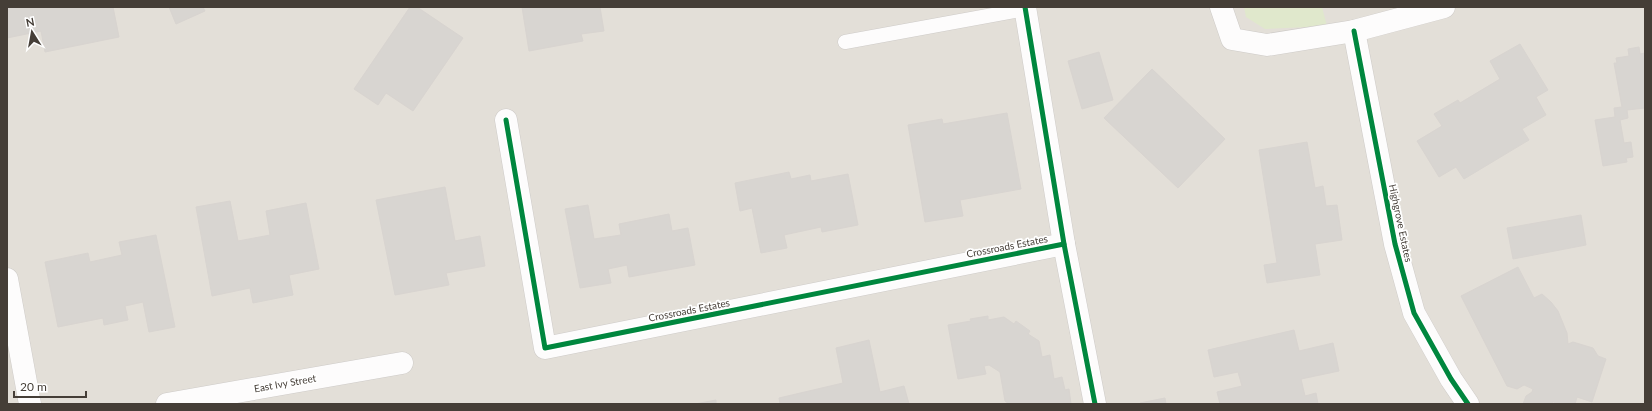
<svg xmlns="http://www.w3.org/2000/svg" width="1652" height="411" font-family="Lato,sans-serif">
<rect width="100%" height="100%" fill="#f0edea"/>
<rect fill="#e3dfd8" x="7" y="7" width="1638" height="397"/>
<polygon fill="#e0e8cc" points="1244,7 1322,7 1327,26 1265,29 1246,17"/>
<g fill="#d8d5d1" stroke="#d8d4d0">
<polygon points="7,7 113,7 119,37 45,52 41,31 7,38"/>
<polygon points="169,7 203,7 205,11 176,24"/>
<polygon points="410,7 417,7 463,38 413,111 386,93 378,105 354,89"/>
<polygon points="522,7 600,7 604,31 581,34 583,41 529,51"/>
<polygon points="1520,44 1548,90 1536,97 1546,115 1522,129 1529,140 1464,179 1456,167 1439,177 1417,141 1442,126 1434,114 1458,100 1460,103 1500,79 1490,61"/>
<polygon points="1639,47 1640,54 1645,53 1645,108 1627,110 1628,118 1620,120 1624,143 1631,142 1633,157 1626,158 1627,162 1603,166 1595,120 1615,117 1614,108 1622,107 1614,63 1617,63 1616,58 1629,56 1628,49"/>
<polygon points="1099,52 1113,100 1082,109 1068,61"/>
<polygon points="1152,69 1225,139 1178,188 1104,118"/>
<polygon points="1007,113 1021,189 960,200 963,216 925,222 908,125 942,119 943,124"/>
<polygon points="1307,142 1315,188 1323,186 1326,206 1337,205 1342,240 1315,244 1320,275 1267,283 1264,265 1277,263 1259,150"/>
<polygon points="789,172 791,179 810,175 811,181 848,174 858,225 822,232 821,227 784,235 787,248 761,253 752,208 740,211 735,183"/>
<polygon points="445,187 455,241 480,236 485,266 446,273 449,285 395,295 376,200"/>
<polygon points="230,201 238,241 270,235 266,211 306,203 319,269 289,275 293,295 253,303 250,288 212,296 196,207"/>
<polygon points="588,205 594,239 621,235 619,224 669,214 672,231 688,228 695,265 629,277 627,265 608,269 611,283 580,288 565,209"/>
<polygon points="1581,215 1586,245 1513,259 1507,228"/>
<polygon points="156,235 175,327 149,332 143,302 125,306 128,320 104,325 103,318 58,327 45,262 88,253 90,262 122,255 119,242"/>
<polygon points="1518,267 1534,298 1542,294 1551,302 1558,311 1567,333 1568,344 1573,342 1593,348 1598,356 1606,359 1592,402 1577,397 1575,404 1555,404 1553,401 1552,404 1523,404 1526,396 1532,392 1533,389 1524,385 1517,389 1507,386 1461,296"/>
<polygon points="988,316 988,320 1004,317 1014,324 1016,321 1030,331 1028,334 1039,341 1042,357 1050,355 1054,379 1062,377 1065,390 1069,389 1071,404 1009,404 1005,401 1000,372 989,365 984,366 986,374 958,379 948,325 971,321 970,319"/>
<polygon points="1294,330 1299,351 1333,343 1339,371 1301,379 1305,396 1316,393 1318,404 1220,404 1217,392 1242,386 1238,372 1214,377 1208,350"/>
<polygon points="869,340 880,392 904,386 909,404 780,404 779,398 843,383 836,348"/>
<polygon points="1165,398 1166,404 1140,404 1140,403"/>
<polygon points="716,400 716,404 695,404"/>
</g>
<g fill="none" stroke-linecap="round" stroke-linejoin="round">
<g stroke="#cecbc8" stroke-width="15">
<polyline id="lane" points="845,42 1026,9"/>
</g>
<g stroke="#cecbc8" stroke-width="23">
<g id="street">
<polyline points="1025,7 1064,244 1095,404"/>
<polyline points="1221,7 1232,39 1267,45 1354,31 1444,7"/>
<polyline points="1354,31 1395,244 1414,313 1451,379 1468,404"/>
<polyline points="506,120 545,348 1064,244"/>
<polyline points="7,279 30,404"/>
<polyline points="167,404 402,363"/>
</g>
</g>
<use href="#lane" stroke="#fdfcfc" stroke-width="14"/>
<use href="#street" stroke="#fdfcfc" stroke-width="22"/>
<g stroke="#fff" stroke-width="8">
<g id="cycleway">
<polyline points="1025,7 1064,244 1095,404"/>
<polyline points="1354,31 1395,244 1414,313 1451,379 1468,404"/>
<polyline points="506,120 545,348 1064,244"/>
</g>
</g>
<use href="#cycleway" stroke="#00873e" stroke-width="5"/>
</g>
<g text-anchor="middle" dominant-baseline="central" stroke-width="3.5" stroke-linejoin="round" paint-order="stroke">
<g font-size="10" fill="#453e37" stroke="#fff">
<text transform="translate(1401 223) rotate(78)">Highgrove Estates</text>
<text transform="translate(1007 246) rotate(-11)">Crossroads Estates</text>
<text transform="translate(689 310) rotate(-11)">Crossroads Estates</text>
<text transform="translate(285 383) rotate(-10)">East Ivy Street</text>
</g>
</g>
<rect width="1652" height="411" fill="none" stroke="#453e37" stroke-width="16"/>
<g transform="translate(32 32) rotate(349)" stroke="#ffffff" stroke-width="3" paint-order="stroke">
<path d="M0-3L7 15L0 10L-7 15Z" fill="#453e37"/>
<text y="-6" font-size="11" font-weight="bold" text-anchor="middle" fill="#453e37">N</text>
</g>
<path d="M14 391v6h72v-6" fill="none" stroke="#453e37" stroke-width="2"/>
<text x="20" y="391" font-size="12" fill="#453e37" stroke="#ffffff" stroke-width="3" paint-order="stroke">20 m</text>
</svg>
